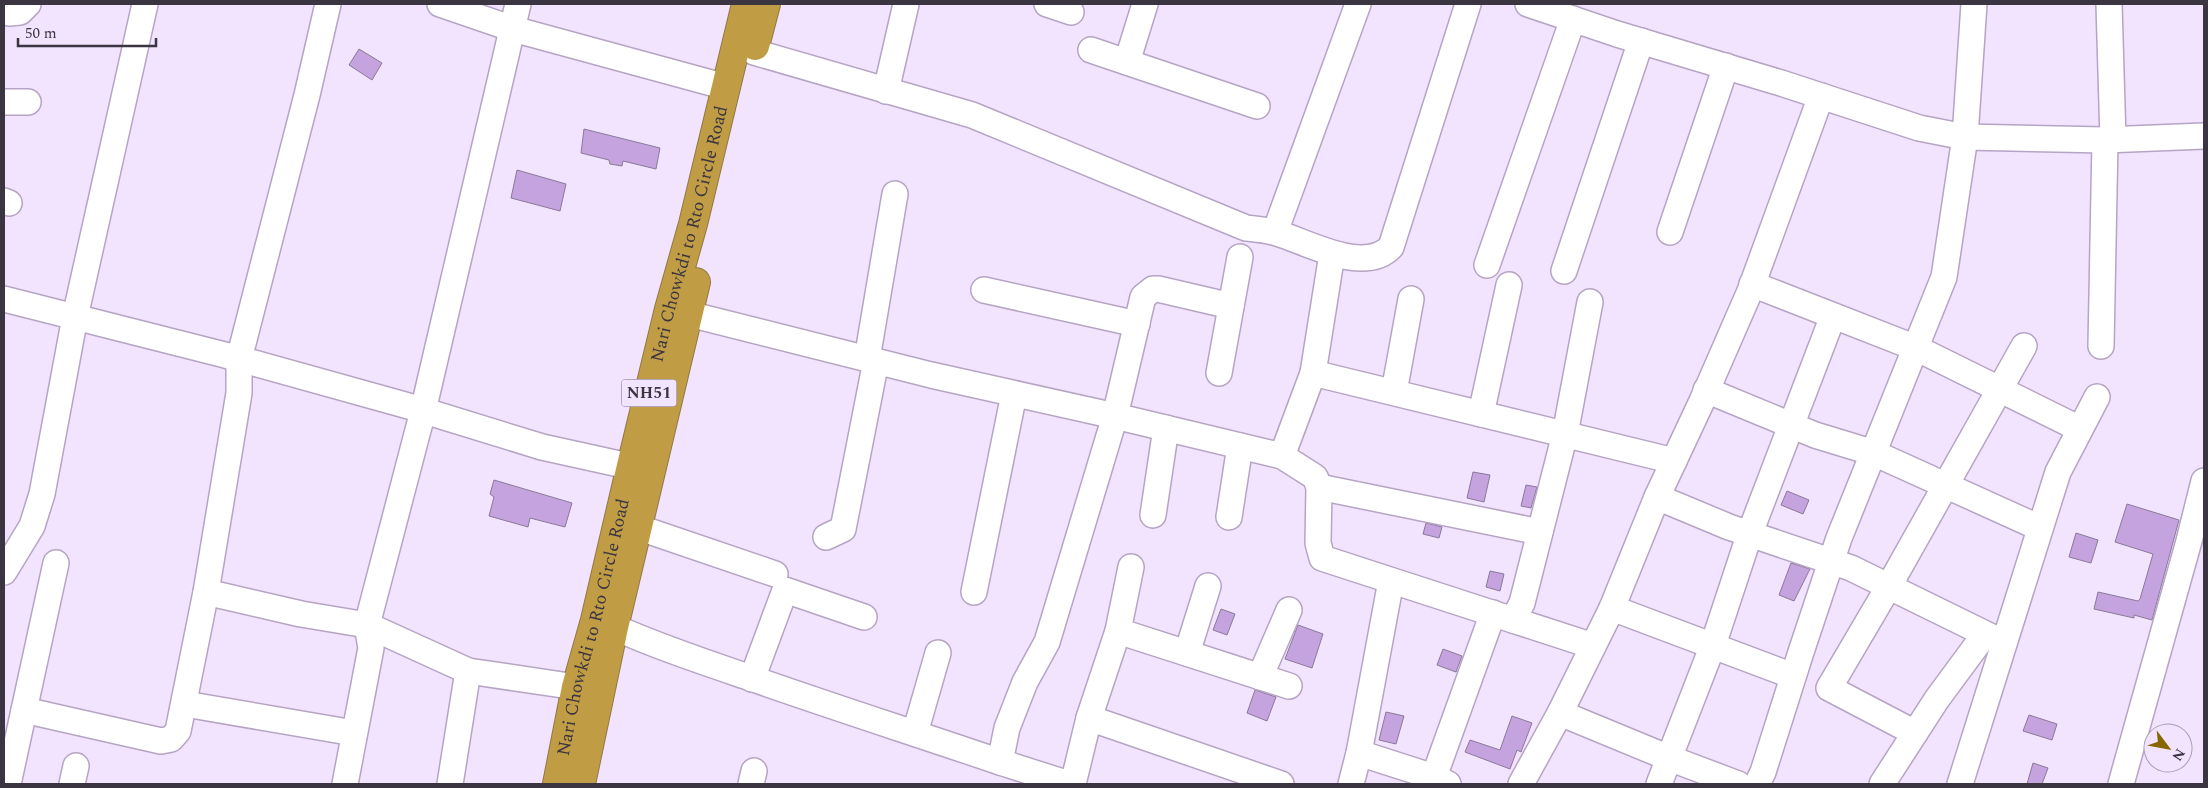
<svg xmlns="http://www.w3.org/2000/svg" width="2208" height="788" font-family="Spectral,serif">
<rect width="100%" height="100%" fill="#f2e4ff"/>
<g fill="#c4a3df" stroke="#8a7997">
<polygon points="359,49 382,63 372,80 349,65"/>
<polygon points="584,129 660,148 656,169 623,161 622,166 610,164 609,160 581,153"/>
<polygon points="517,170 566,184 560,211 511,198"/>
<polygon points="1473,472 1490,475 1484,502 1467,498"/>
<polygon points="494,480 572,503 565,527 530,518 528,527 489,516 494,497 490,494"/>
<polygon points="1526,485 1537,487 1531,508 1521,506"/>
<polygon points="1787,491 1809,500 1803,514 1781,505"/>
<polygon points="2127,504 2179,520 2152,620 2134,615 2134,618 2094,609 2098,592 2138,601 2140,599 2153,554 2115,542"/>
<polygon points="1426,523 1442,527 1439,538 1423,534"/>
<polygon points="2076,533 2098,540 2091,563 2069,557"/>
<polygon points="1791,563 1810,569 1794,601 1779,595"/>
<polygon points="1490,571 1504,574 1500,591 1486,587"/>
<polygon points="1221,609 1235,614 1227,635 1213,630"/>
<polygon points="1298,625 1323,634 1312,668 1285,659"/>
<polygon points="1443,649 1462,656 1456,672 1437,665"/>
<polygon points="1255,690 1276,697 1267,721 1247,713"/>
<polygon points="1386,712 1404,716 1396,744 1379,740"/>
<polygon points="2029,715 2057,724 2052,740 2023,731"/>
<polygon points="1512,716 1532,723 1521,752 1517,750 1510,769 1465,752 1470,740 1500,750"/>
<polygon points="2033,763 2048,768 2042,784 2027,784"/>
</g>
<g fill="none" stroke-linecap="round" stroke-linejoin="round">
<g stroke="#b6a4c4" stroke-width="28">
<g id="minor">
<polyline points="440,4 513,29 726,87"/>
<polyline points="1047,4 1071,12"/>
<polyline points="1528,4 1617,34 1781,83 1919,128 1965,137 2105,140 2204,136"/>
<polyline points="2109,4 2113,140"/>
<polyline points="4,11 9,13 20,12 28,4"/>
<polyline points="1091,50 1257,106"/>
<path d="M754 52 972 115 1246 228C1256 229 1267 230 1277 233 1307 242 1364 275 1391 247L1468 4"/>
<polyline points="1127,62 1145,4"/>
<polyline points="886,91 906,4"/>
<polyline points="4,102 28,102"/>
<polyline points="4,201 9,203"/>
<polyline points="1275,232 1358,4"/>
<polyline points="1670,232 1726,66"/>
<polyline points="1332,254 1313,373 1674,461"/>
<polyline points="1487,265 1573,19"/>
<polyline points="1564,271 1641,41"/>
<polyline points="1752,284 1916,348 2080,429"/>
<polyline points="984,290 1137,324"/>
<polyline points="4,299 225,355 412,407 542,447 651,471"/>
<polyline points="1590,302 1565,434 1522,603 1513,620 1593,646"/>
<polyline points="669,309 931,375 1115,416 1282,456"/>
<polyline points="2101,346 2105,140"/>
<polyline points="867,359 895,194"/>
<polyline points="1219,373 1240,257"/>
<polyline points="1313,373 1282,456 1315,477 1319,487 1318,543 1322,558 1513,620"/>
<polyline points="1706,390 1815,435 1874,453 2040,528"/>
<polyline points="1394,392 1411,299"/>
<polyline points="1481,414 1509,285"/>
<polyline points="1319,487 1540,532"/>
<polyline points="1657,497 1729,527 1851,568 2004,643"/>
<polyline points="1153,515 1166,428"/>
<polyline points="1229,517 1240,446"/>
<polyline points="637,527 775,574"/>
<polyline points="826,537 843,529 876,361"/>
<polyline points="1131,567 1118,631 1289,686"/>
<polyline points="4,572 32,526 42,494 75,317 145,4"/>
<polyline points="206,592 301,614 367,625 423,411 518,4"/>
<polyline points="974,592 1014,394"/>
<polyline points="1612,608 1793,676"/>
<path d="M614 627C656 646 701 661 745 676 830 706 915 733 1000 762L1007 728 1025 682 1047 642 1115 416 1143 297 1153 289H1158L1231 306"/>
<polyline points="1187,653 1208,586"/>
<polyline points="1260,677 1289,610"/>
<polyline points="752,679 785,590 864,617"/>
<polyline points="185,704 354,733"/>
<polyline points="24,710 161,741 171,739 178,731 206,592 239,393 239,359 307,95 328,4"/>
<polyline points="1560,713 1669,758 1738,784"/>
<polyline points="1089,718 1118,631"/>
<polyline points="915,733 938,653"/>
<polyline points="1915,733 1829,688 1889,586 2024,346"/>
<polyline points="1359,753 1391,581"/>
<polyline points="1000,762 1069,784"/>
<polyline points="1434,777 1493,613"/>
<polyline points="8,784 56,563"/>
<polyline points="72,784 76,766"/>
<polyline points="345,784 371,648 367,625 468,671 576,687"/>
<polyline points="450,784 468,671"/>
<polyline points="751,784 754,771"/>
<polyline points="1073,784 1089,718 1281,784"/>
<polyline points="1351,784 1359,753 1434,777 1448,784"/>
<polyline points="1521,784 1560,713 1612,608 1657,497 1702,401 1750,291 1821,96"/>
<polyline points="1659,784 1713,645 1750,533 1833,316"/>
<polyline points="1757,784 1763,772 1801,652 1839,538 1944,277 1965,137 1974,4"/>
<polyline points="1882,784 1937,699 1985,634"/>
<polyline points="1960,784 2058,472 2097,397"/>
<polyline points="2121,784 2189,541 2204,481"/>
</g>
</g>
<g stroke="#917844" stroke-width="30">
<g id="highway">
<polyline points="755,46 766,4"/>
<path id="s1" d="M557 784 576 687 595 620 631 466 669 309 693 224 746 4"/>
<polyline points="581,784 614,627 696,282"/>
</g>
</g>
<use href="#minor" stroke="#fff" stroke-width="25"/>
<use href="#highway" stroke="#c09d45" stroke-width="28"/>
</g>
<g text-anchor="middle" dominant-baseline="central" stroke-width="4" stroke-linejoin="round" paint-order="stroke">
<rect fill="#f2e4ff" stroke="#72697a" stroke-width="1" x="621.5" y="379.5" width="55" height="27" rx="4"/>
<g font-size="16" font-weight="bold" fill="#3b3441">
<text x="649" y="393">NH51</text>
</g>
<g font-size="18" fill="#3b3441" stroke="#f2e4ff">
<text stroke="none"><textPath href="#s1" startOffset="566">Nari Chowkdi to Rto Circle Road</textPath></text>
<text stroke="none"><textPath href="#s1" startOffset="161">Nari Chowkdi to Rto Circle Road</textPath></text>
</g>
</g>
<rect width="2208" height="788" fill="none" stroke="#3b3441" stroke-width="10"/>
<g transform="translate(2168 748) rotate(122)"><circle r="24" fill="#f2e4ff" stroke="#a99eb3"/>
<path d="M0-4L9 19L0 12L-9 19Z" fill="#876702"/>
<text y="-8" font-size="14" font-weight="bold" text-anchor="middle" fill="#3b3441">N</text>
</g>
<path d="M18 38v8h138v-8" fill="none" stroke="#3b3441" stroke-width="2.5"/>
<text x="25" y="38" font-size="15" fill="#3b3441" stroke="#f2e4ff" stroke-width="4" paint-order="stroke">50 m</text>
</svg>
